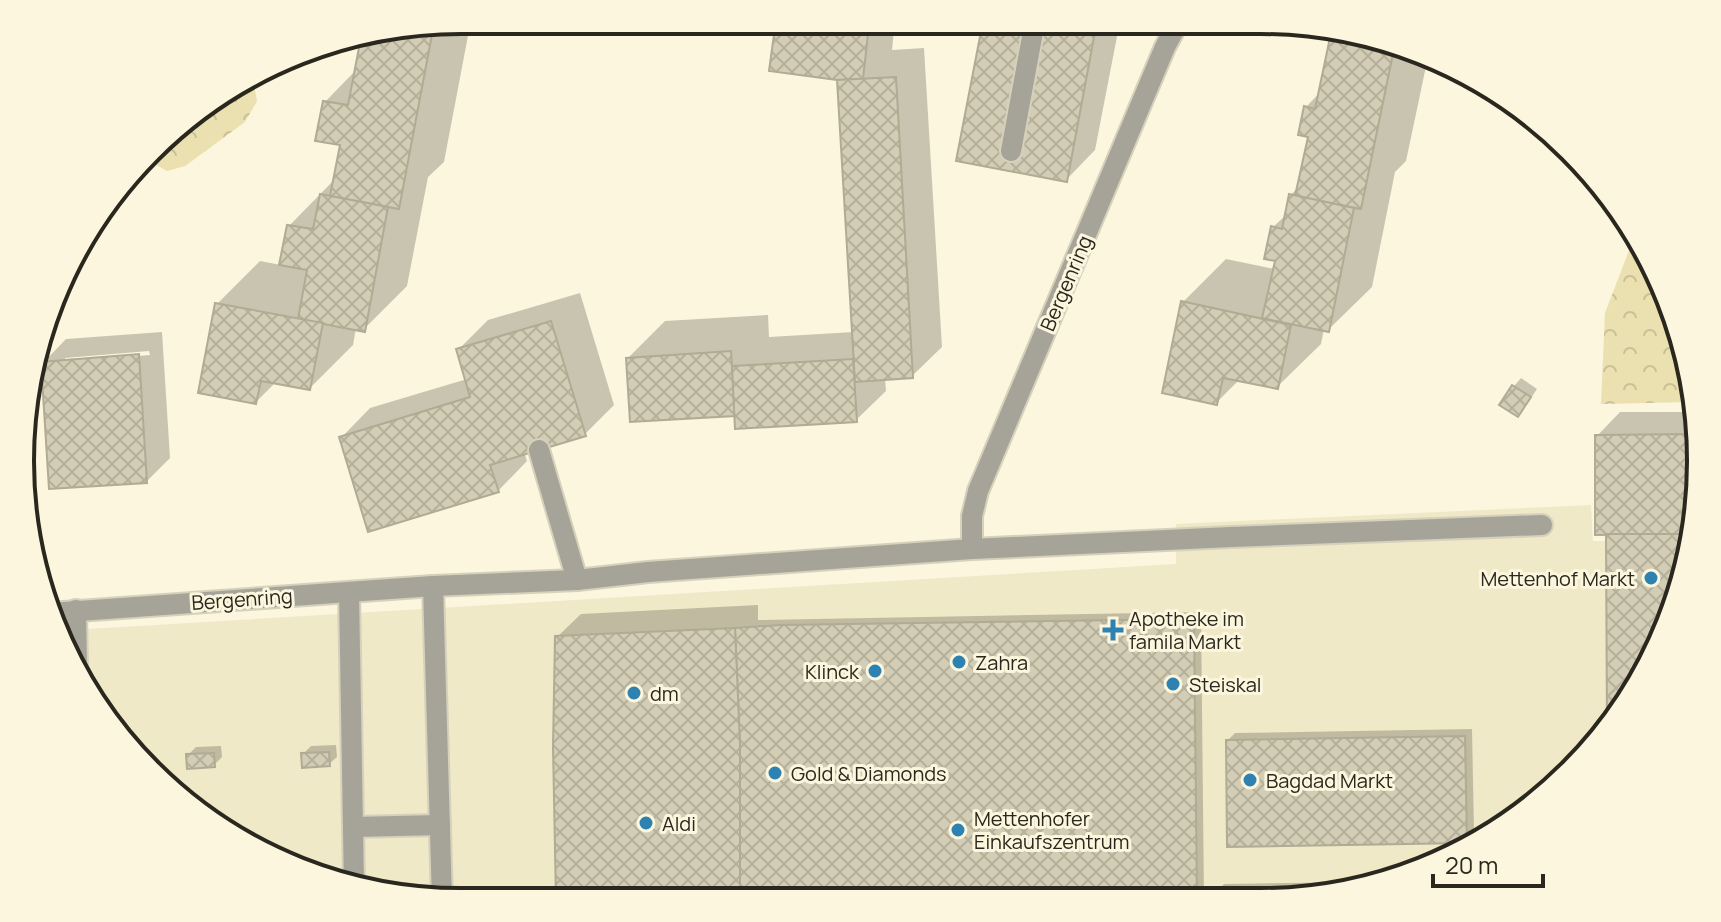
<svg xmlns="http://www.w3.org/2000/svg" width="1721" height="922" font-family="Manrope,sans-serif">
<defs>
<pattern id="park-crowns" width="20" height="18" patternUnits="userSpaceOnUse" patternTransform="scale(2)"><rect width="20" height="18" fill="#ebe0af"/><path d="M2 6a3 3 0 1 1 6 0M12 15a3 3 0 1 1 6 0" fill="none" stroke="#cac096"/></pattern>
<pattern id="building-cross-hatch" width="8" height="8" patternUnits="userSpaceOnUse" patternTransform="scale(2)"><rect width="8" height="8" fill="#d3cdb5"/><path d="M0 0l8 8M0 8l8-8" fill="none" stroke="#b5b09b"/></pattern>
</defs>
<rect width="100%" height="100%" fill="#fbf6dd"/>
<polygon fill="#f0e9c8" points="1591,505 1593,541 1690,540 1642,681 1591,752 1505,827 1428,869 1317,898 433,901 346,887 241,843 130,752 54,631 1176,564 1176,524"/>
<g fill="url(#park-crowns)">
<polygon points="253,79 257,101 245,122 185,166 167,171 147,160 192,111"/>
<polygon points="1633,240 1686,346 1690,402 1601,404 1605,313"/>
</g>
<g fill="#0003" fill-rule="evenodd">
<polygon points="461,20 471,20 444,162 428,177 407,286 364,329 356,328 353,345 310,388 276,382 256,402 217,304 260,261 281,265 289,226 332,182 335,183 342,144 325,102 356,70 363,36"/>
<polygon points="778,20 895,20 892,50 924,48 942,347 912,376 885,378 886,391 856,420 736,413 628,358 665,321 768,315 769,337 854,332 839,79"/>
<polygon points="985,21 1120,21 1095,150 1066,180 958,159"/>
<polygon points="1375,35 1428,57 1406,161 1395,172 1372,287 1328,330 1324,329 1321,344 1277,387 1240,379 1216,403 1183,302 1226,259 1275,269 1277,259 1273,227 1287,214 1291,195 1299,186 1310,136 1306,107"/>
<polygon points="580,293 614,405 585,434 524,452 527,461 498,491 341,438 370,408 467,379 458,350 488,320"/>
<path d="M162 332 170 458 147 481 43 363 66 339ZM149 351 150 355 65 362V358Z"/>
<polygon points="1521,378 1537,389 1525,407 1517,414 1502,404 1514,386"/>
<polygon points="1620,412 1690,412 1697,518 1642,681 1609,727 1608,533 1597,436"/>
<polygon points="758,605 758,620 1201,612 1204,899 558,901 557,637 581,614"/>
<polygon points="1472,729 1474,833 1466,841 1228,740 1235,733"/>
<polygon points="336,745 337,757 329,764 303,754 311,746"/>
<polygon points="221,746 222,757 214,765 188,755 196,747"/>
<polygon points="1354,882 1354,888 1317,898 1216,899 1216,892 1224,884"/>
</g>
<g fill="url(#building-cross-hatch)" stroke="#b1ab94" stroke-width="2">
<polygon points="776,20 845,20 869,25 863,79 837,80 769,71"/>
<polygon points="983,21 1097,21 1067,182 956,161"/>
<polygon points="434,24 399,209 330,196 340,145 315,141 323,101 348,105 361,37"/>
<polygon points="1332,28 1375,35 1395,44 1361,209 1295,196 1308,137 1298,135 1304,106 1315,109"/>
<polygon points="896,77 913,378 855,382 837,80"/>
<polygon points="320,194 388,207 365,332 298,319 307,270 279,265 287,225 313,229"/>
<polygon points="1289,194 1354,208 1329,332 1262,318 1275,261 1264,259 1271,226 1282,229"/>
<polygon points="1181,301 1291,325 1278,389 1223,378 1217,405 1162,393"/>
<polygon points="215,303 323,323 310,390 261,381 256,404 198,393"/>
<polygon points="551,321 586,436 490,465 499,492 368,532 339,437 470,397 456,349"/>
<polygon points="731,351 735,416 630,422 626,358"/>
<polygon points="139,354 147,483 49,489 41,362"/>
<polygon points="853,359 857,422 735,429 732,366"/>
<polygon points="1512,385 1531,397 1518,417 1499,405"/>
<polygon points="1692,434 1697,518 1692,534 1595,535 1595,435"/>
<polygon points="1606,534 1680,534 1680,569 1642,681 1607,730"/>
<polygon points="1194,619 1197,899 740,900 740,744 735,628 781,625"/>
<polygon points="735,628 740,744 740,900 556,901 553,747 555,636"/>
<polygon points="1465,736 1467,843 1227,847 1226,740"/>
<polygon points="329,752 330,766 302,768 301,753"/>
<polygon points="214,753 215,767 187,769 186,754"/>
<polygon points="1347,889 1317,898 1214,899 1214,891"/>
</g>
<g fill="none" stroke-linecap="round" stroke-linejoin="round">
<g stroke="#d5d1bb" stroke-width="24">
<g id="service">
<polyline points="1011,151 1035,21"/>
<polyline points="539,450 577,580"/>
<polyline points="1231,537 1542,525"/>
<polyline points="972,549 972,516 978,491 1165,47 1179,21"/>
<polyline points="349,592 354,888"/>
<polyline points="76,610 77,668"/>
<polyline points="353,827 440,825"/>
</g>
</g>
<g stroke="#d5d1bb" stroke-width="24">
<g id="minor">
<polyline points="433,586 442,901"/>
<polyline points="50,613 433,586 577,580 648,572 972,549 1231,537"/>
</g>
</g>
<use href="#service" stroke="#a6a399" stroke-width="20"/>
<use href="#minor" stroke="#a6a399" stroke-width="20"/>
</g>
<g fill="#2e82b2" stroke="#fbf6dd" stroke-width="3">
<circle cx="1651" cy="578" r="8"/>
<path d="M1109 618h8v8h8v8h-8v8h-8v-8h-8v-8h8z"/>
<circle cx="959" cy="662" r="8"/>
<circle cx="875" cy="671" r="8"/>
<circle cx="1173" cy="684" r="8"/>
<circle cx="634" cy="693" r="8"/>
<circle cx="775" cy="773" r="8"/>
<circle cx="1250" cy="780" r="8"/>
<circle cx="646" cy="823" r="8"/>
<circle cx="958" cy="830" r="8"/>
</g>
<g text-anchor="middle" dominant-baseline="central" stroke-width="6" stroke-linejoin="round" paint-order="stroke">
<g font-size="20" fill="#2a281e" stroke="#fbf6dd">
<text transform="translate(1066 283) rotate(-67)">Bergenring</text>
<text transform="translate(242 599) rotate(-4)">Bergenring</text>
</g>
<g font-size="20" fill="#2a281e" stroke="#fbf6dd" text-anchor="start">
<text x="1635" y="578" text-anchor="end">Mettenhof Markt</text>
<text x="1129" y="618">Apotheke im<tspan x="1129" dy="23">famila Markt</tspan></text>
<text x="975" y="662">Zahra</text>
<text x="859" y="671" text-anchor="end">Klinck</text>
<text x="1189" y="684">Steiskal</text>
<text x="650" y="693">dm</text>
<text x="791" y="773">Gold &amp; Diamonds</text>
<text x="1266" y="780">Bagdad Markt</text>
<text x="974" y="818">Mettenhofer<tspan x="974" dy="23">Einkaufszentrum</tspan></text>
<text x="662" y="823">Aldi</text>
</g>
</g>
<path d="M0 0H1721V922H0ZM461 34H1260A427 427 0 0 1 1687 461V461A427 427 0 0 1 1260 888H461A427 427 0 0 1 34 461V461A427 427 0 0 1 461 34Z" fill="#fbf6dd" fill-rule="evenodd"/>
<path fill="none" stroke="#2a281e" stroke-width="4" d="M461 34H1260A427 427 0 0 1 1687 461V461A427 427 0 0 1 1260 888H461A427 427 0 0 1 34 461V461A427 427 0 0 1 461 34Z"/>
<path d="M1433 874v12h110v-12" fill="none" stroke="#2a281e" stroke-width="4"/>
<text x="1445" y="874" font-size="24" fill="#2a281e" stroke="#fbf6dd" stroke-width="6" paint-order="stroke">20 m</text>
</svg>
